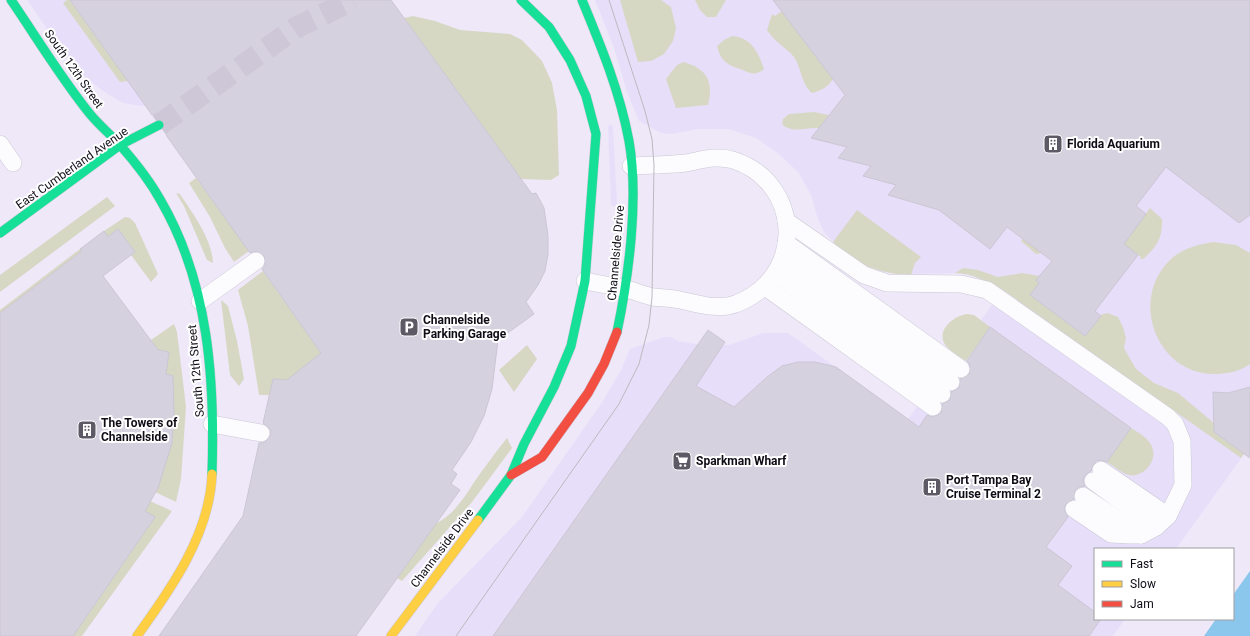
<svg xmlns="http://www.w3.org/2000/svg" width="1250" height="636" font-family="Roboto,sans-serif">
<rect width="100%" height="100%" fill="#eee8f9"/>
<g fill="#e7dffa">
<polygon points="27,0 283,0 143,106 123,103 103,91 84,76 73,66"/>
<polygon points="595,0 1250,0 1250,446 1176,549 1095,549 1095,619 1125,619 1113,636 415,636 438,603 522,517 603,401 621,370 630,349 664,337 671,337 678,341 702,345 729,345 763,333 788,333 908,419 1003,290 991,283 963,273 904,274 880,271 839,248 824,232 817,216 811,195 799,173 779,154 756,138 728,129 699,129 671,134 661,133 639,121 627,92 614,48"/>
<polygon points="610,124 613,127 617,204 614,207 611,204 608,127"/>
</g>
<g fill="#d6d8c4">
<polygon points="67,0 70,0 128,81 120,82 63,3"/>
<polygon points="620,0 661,0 671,7 676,28 673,41 664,54 651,61 638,62"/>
<polygon points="695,0 726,0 716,17 707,17 700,10"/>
<path d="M782 11 833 79C827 88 822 90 812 93 801 84 802 69 794 57 786 47 775 43 767 30L772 14 775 16Z"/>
<polygon points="413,16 435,21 460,30 510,34 522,40 542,61 552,83 557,110 559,175 551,180 521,179 404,18"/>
<path d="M732 36C752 38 758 52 764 69 754 77 751 73 740 69 727 65 720 60 717 46L724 40Z"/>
<path d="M684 62C707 69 714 82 708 105L676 108 666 79 677 65Z"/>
<path d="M814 112 829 115 819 128C807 127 791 134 782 124L783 119 789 114Z"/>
<polygon points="196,178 249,251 234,262 225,248 210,217 189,183"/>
<path d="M176 193 180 194C193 214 212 239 213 263L207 260 184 206Z"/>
<polygon points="107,197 115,206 0,292 0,275"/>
<path d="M1150 208 1162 219C1163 237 1157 247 1143 259H1140L1141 257 1130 249 1122 260 1065 217 1040 251 1042 253 1036 254 1021 241 1035 223 1050 235 1067 213 1118 252Z"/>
<path d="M857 210 921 257 915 263 911 275C881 274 854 265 833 242Z"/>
<polygon points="125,217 130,218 135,223 158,274 151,282 131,255 135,252 118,229 108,237 104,231"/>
<path d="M1213 242 1236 245 1250 253V364C1239 372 1226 374 1212 374 1155 372 1129 298 1171 259 1183 248 1198 245 1213 242Z"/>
<polygon points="80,249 82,251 0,313 0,310"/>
<path d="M963 268 978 270 998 277 1022 273 1040 276 1039 283 1030 295 1085 336 1101 316 1100 315 1107 313 1118 317 1123 327 1126 338 1124 348 1136 369 1154 383 1178 393 1214 423V432L1242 452 1246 451 1241 458 1003 290C989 282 971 273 955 273Z"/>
<polygon points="263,271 321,353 270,395 259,395 248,326 238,290"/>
<polygon points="221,300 228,306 237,341 244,379 239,386 230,375"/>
<path d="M967 314 974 315 990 327 966 361C960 357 953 353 948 348 933 333 952 316 967 314Z"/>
<polygon points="174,324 177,332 186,407 181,479 176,502 155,492 172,443 174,417 166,374 169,352 158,350 151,340"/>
<polygon points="527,345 537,359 514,392 499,370"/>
<path d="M1131 428C1139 433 1151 439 1153 450 1156 463 1142 478 1129 475 1121 473 1114 466 1107 462Z"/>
<path d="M507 438 512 448 472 502 402 581 397 578 435 524C457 514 468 490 482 471 490 460 498 449 507 438Z"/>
<polygon points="150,501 172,511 82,636 73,636 155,517 145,511"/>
</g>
<polygon fill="#8bc6ec" points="1250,571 1250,636 1204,636 1216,619 1233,619 1233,595"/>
<g fill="#d6d1df" stroke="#cbc6d4">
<polygon points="70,0 391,0 532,194 536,193 544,208 548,236 548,254 545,271 538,285 526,302 534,314 498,340 492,389 484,416 471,442 452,470 457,474 451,484 460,490 356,636 159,636 243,516 259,443 265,442 271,435 270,429 263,423 273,379 287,380 321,353 262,269 265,265 264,256 255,251 250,253 166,135 171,126 170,119 165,114 160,113 152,115"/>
<polygon points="773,0 1250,0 1250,215 1239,223 1166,167 1136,206 1146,214 1124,244 1138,255 1095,311 1101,316 1085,336 1030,295 1039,283 1036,280 1052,261 1007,227 990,249 939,210 888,195 896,185 863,176 871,166 838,158 847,147 811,138 845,95"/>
<polygon points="118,229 135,252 103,276 158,350 169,352 166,374 173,376 174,417 172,443 158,488 145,511 155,517 73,636 0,636 0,313 82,251 80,249 104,231 108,237"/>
<polygon points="990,327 1131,428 1107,462 1101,460 1096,461 1093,465 1091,471 1085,475 1083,480 1085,486 1079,487 1075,490 1074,499 1066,504 1064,509 1068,517 1046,547 1072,566 1058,585 1095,612 1095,619 1101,619 1089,636 493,636 708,330 725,342 696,386 734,407 767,377 782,366 798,362 815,362 836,367 919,427 927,415 932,417 941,413 942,404 950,400 951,392 959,388 960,379 969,374 970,365 967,361"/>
<polygon points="1250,387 1250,458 1214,432 1213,392 1228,393"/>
</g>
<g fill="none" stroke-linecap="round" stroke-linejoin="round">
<polyline stroke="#cdc7d7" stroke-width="22" stroke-dasharray="22 11" stroke-linecap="butt" points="159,125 297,27 353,0"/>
<g stroke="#cbc7d4" stroke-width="18">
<g id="lane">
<polyline points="0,144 13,163"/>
<polyline points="786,221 864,275 887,283 961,284 987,290 1168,417 1175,424 1182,441 1183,485 1168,516 1156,527 1141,535 1130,535 1111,534 1074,509"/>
<polyline points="786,243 961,369"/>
<polyline points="782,260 951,382"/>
<polyline points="775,273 942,394"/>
<path d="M585 281C599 284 613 286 627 289 636 292 644 295 653 297 662 298 671 298 680 300 698 304 709 308 728 306 739 304 751 297 760 290 806 251 791 178 733 160 716 155 702 160 686 163 668 165 649 165 631 166"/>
<polyline points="764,286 933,407"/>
<polyline points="200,301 256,261"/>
<polyline points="212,424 261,433"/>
<polyline points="1101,470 1168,516"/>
<polyline points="1093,481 1156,527"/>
<polyline points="1083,496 1141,535"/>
</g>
</g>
<g stroke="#cbc7d4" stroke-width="10">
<g id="fast">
<path d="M11 0C37 38 61 78 90 114 99 125 110 134 120 145 135 162 150 181 161 201 209 284 215 380 212 474"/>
<path d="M582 0C601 46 620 92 629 141 639 198 629 275 617 332"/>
<polyline points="0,233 120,145 159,125"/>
<polyline points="478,520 511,475 524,444 554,387 571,346 585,281 596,134 586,96 570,60 549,27 521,0"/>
</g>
</g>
<g stroke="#cbc7d4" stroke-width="10">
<g id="slow">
<path d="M137 636C171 589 210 534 212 474"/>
<polyline points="391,636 478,520"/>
</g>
</g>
<g stroke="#cbc7d4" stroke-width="10">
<polyline id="jam" points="511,475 542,457 588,393 604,364 617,332"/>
</g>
<use href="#lane" stroke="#fcfcfe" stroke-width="17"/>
<use href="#fast" stroke="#16e098" stroke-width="9"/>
<use href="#slow" stroke="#ffcf43" stroke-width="9"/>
<use href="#jam" stroke="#f24e42" stroke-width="9"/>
<polyline stroke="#bbb9be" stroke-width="1" points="456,636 619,404 639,364 649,325 652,297 654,165 652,139 645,111 609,0"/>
</g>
<defs>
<g id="building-square" transform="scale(1)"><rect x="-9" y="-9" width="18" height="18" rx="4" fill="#5d5965" stroke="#fff"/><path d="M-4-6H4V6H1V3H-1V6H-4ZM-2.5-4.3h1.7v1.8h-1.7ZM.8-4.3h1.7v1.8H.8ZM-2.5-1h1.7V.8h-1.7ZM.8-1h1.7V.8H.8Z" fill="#fff"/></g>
<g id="parking-square" transform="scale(1)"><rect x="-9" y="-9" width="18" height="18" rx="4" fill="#5d5965" stroke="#fff"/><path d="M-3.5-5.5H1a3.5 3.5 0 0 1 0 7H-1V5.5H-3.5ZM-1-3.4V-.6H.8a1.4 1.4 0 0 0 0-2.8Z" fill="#fff"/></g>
<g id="supermarket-square" transform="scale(1)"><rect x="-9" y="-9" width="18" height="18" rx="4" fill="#5d5965" stroke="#fff"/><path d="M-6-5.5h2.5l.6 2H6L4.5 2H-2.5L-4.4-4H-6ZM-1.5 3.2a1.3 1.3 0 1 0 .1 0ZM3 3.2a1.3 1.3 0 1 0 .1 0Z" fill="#fff"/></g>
</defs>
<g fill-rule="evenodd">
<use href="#building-square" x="1053" y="144"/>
<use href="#parking-square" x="409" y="327"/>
<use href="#building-square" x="87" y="430"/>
<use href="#supermarket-square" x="682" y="461"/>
<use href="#building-square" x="932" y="487"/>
</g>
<g text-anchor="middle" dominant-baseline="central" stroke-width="4" stroke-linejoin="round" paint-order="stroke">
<g font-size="12" fill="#0f0c16" stroke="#fff">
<text transform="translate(74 69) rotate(55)">South 12th Street</text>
<text transform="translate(72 168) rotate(-35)">East Cumberland Avenue</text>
<text transform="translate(616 253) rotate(-85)">Channelside Drive</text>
<text transform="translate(196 371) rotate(-95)">South 12th Street</text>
<text transform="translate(442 548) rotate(-53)">Channelside Drive</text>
</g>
<g font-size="12" font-weight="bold" fill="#0f0c16" stroke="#fff" text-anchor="start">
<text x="1067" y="144">Florida Aquarium</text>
<text x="423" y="320">Channelside<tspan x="423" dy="14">Parking Garage</tspan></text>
<text x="101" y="423">The Towers of<tspan x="101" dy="14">Channelside</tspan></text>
<text x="696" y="461">Sparkman Wharf</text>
<text x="946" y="480">Port Tampa Bay<tspan x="946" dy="14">Cruise Terminal 2</tspan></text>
</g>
</g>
<rect x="1094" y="548" width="140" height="72" fill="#ffffff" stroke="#9f9ea2"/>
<rect x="1102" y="561" width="20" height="6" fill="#16e098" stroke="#9f9ea2"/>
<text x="1130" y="568" font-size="12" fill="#0f0c16">Fast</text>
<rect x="1102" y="581" width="20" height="6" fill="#ffcf43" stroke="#9f9ea2"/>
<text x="1130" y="588" font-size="12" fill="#0f0c16">Slow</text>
<rect x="1102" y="601" width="20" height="6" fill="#f24e42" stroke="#9f9ea2"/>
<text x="1130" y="608" font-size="12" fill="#0f0c16">Jam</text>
</svg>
